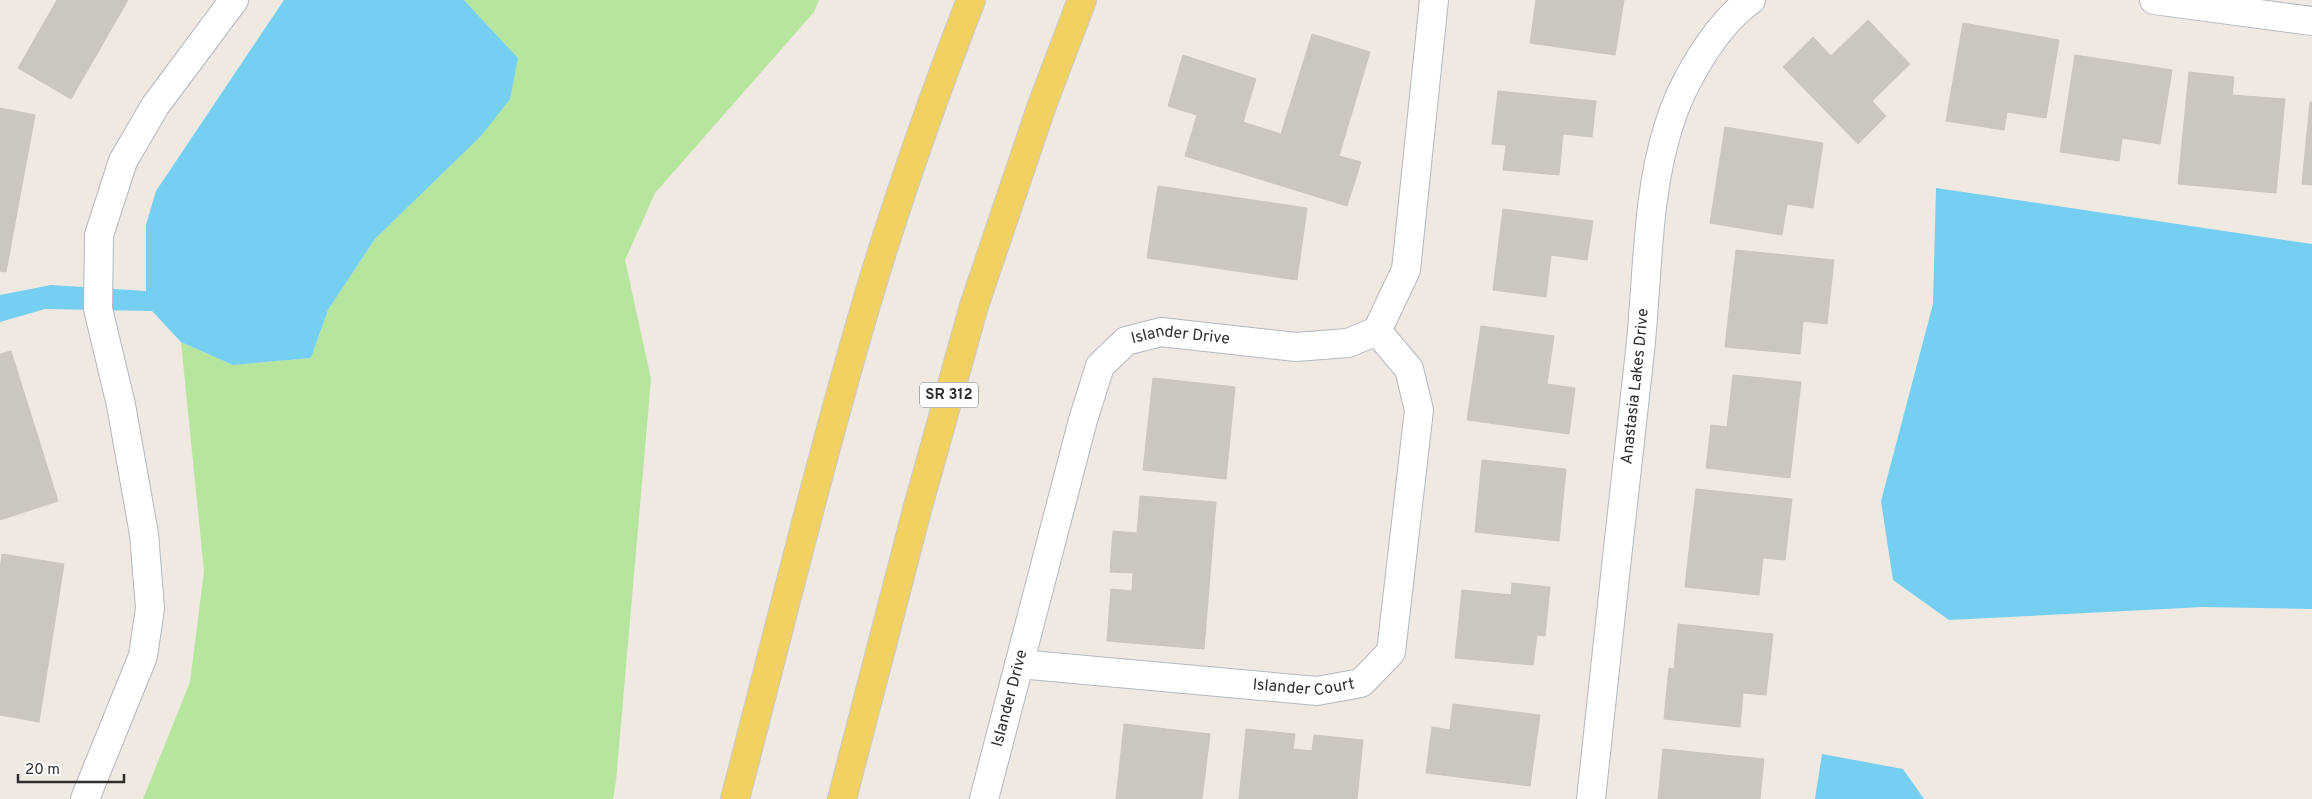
<svg xmlns="http://www.w3.org/2000/svg" width="2312" height="799" font-family="Overpass,sans-serif">
<rect width="100%" height="100%" fill="#efe9e1"/>
<polygon fill="#b6e59e" points="464,0 819,0 814,12 655,193 625,260 651,379 616,781 613,799 143,799 190,682 204,571 181,342 233,365 311,358 328,310 375,239 481,136 518,58"/>
<g fill="#75cff0">
<polygon points="284,0 464,0 518,58 510,99 481,136 375,239 328,310 311,358 233,365 181,342 152,311 45,309 0,322 0,295 51,285 146,291 146,225 156,191"/>
<polygon points="1936,188 2312,244 2312,609 2203,607 1949,620 1893,580 1881,501 1933,304"/>
<polygon points="1822,754 1903,769 1924,799 1815,799"/>
</g>
<g fill="#cbc7bf" stroke="#cbc5ba">
<polygon points="57,0 128,0 71,99 18,68"/>
<polygon points="1536,0 1624,0 1615,55 1530,43"/>
<polygon points="1868,20 1910,64 1872,101 1886,116 1858,144 1783,67 1813,37 1831,56"/>
<polygon points="1963,23 2059,40 2046,118 2007,112 2004,130 1946,121"/>
<polygon points="1312,34 1370,52 1339,156 1361,162 1347,206 1185,156 1197,115 1168,106 1183,55 1256,79 1243,122 1281,134"/>
<polygon points="2075,55 2172,70 2160,144 2122,138 2119,161 2060,152"/>
<polygon points="2189,72 2234,77 2232,95 2285,99 2276,193 2178,184"/>
<polygon points="1498,91 1596,101 1592,137 1563,134 1559,175 1503,170 1506,145 1492,144"/>
<polygon points="2310,102 2312,102 2312,185 2302,184"/>
<polygon points="0,108 35,115 6,272 0,271"/>
<polygon points="1725,127 1823,143 1813,208 1787,204 1782,235 1710,223"/>
<polygon points="1158,186 1307,208 1297,280 1147,258"/>
<polygon points="1503,209 1593,221 1587,260 1551,255 1546,297 1493,290"/>
<polygon points="1736,250 1834,260 1827,324 1803,321 1800,354 1725,347"/>
<polygon points="1481,326 1554,336 1547,384 1575,388 1569,434 1467,420"/>
<polygon points="11,351 58,501 0,520 0,354"/>
<polygon points="1733,375 1801,382 1790,478 1706,468 1711,425 1727,427"/>
<polygon points="1153,378 1235,387 1226,479 1143,470"/>
<polygon points="1482,460 1566,469 1559,541 1475,532"/>
<polygon points="1696,489 1792,499 1785,560 1763,558 1759,595 1685,587"/>
<polygon points="1140,496 1216,502 1204,649 1107,641 1111,589 1132,591 1133,573 1110,572 1113,531 1137,533"/>
<polygon points="2,554 64,564 39,722 0,715 0,569"/>
<polygon points="1512,583 1550,587 1545,636 1537,635 1533,665 1455,658 1462,590 1511,595"/>
<polygon points="1678,624 1773,634 1766,695 1743,693 1740,727 1664,719 1669,668 1674,669"/>
<polygon points="1453,704 1540,715 1530,786 1426,773 1432,727 1450,730"/>
<polygon points="1124,724 1210,734 1202,799 1116,799"/>
<polygon points="1246,729 1295,734 1293,749 1312,751 1314,735 1363,740 1357,799 1239,799"/>
<polygon points="1663,749 1764,759 1760,799 1658,799"/>
</g>
<g fill="none" stroke-linecap="round" stroke-linejoin="round">
<g stroke="#b4b7c1" stroke-width="30">
<g id="minor">
<polyline points="2154,0 2312,21"/>
<path id="s1" d="M1019 664 1317 691 1361 683 1391 652 1419 410 1409 369 1377 331"/>
<polyline points="85,799 143,656 150,608 144,534 121,405 98,309 99,235 123,161 155,106 234,0"/>
<path id="s2" d="M984 799 1083 420 1100 366 1126 341 1161 332 1296 347 1348 343 1377 331 1406 270 1434 0"/>
<path id="s3" d="M1591 799C1607 650 1623 500 1640 351 1648 277 1646 199 1668 128 1680 86 1715 25 1751 0"/>
</g>
</g>
<g stroke="#c9c9c9" stroke-width="30">
<g id="primary">
<path d="M735 799C780 626 822 452 873 281 902 186 935 93 971 0"/>
<polyline points="842,799 917,510 974,306 1041,108 1082,0"/>
</g>
</g>
<use href="#minor" stroke="#fff" stroke-width="28"/>
<use href="#primary" stroke="#f2d163" stroke-width="28"/>
</g>
<g text-anchor="middle" dominant-baseline="central" stroke-width="4" stroke-linejoin="round" paint-order="stroke">
<rect fill="#fff" stroke="#6d6d6d" stroke-width="1" x="920" y="382.5" width="58" height="25" rx="4"/>
<g font-size="15" font-weight="bold" fill="#2e2e2e">
<text x="949" y="395">SR 312</text>
</g>
<g font-size="16" fill="#2e2e2e" stroke="#fff">
<text stroke="none"><textPath href="#s2" startOffset="540">Islander Drive</textPath></text>
<text stroke="none"><textPath href="#s3" startOffset="415">Anastasia Lakes Drive</textPath></text>
<text stroke="none"><textPath href="#s1" startOffset="286">Islander Court</textPath></text>
<text stroke="none"><textPath href="#s2" startOffset="104">Islander Drive</textPath></text>
</g>
</g>
<path d="M18 774v8h106v-8" fill="none" stroke="#2e2e2e" stroke-width="2.5"/>
<text x="25" y="774" font-size="15" fill="#2e2e2e" stroke="#ffffff" stroke-width="4" paint-order="stroke">20 m</text>
</svg>
